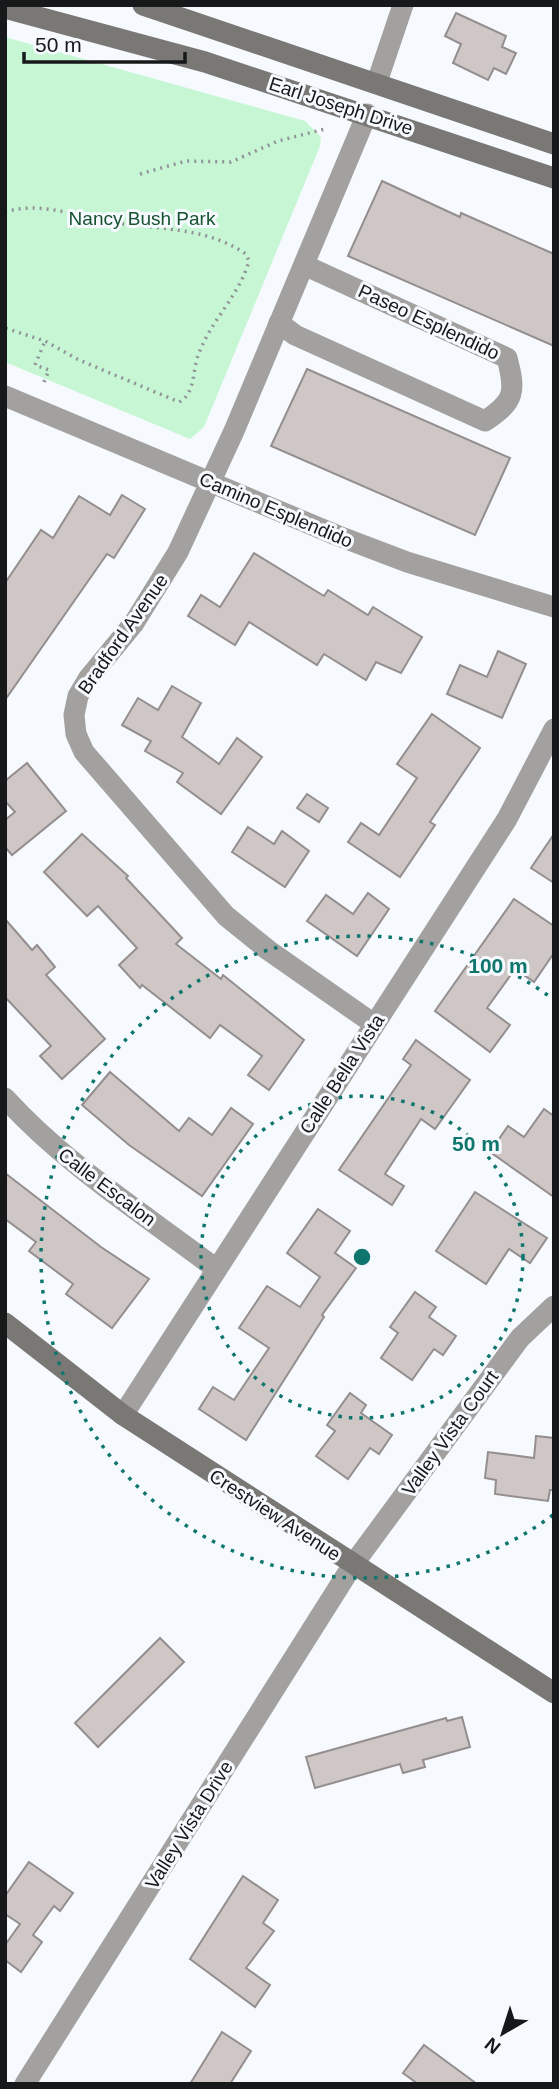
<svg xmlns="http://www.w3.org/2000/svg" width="559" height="2089" font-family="Arial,sans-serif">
<rect width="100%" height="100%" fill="#f6faff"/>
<polygon fill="#c6f6d4" points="5,37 305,121 321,137 320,146 204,427 190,439 5,362"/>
<g fill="#cec7c6" stroke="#958e8e" stroke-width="2">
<polygon points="456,13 506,36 502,47 516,53 506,74 494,68 488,80 453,63 461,44 445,36"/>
<polygon points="382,181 460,217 461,213 554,254 554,346 348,256"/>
<polygon points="307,369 510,458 475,535 271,446"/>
<polygon points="122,495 145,509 114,558 107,554 5,700 5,583 41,530 53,538 79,496 110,515"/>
<polygon points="254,553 324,596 328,590 368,615 373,607 422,637 401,673 376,662 366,680 324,654 317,665 249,622 235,645 188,616 201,595 220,607"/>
<polygon points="498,651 526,664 502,718 447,694 460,665 487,677"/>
<polygon points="172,686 201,703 182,737 219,764 237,738 262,757 221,814 177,782 183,773 145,751 151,741 122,725 138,698 158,710"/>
<polygon points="432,714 480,748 430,822 435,825 400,877 348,842 361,823 379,835 417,778 397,764"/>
<polygon points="27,763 66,811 12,855 5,847 5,820 15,812 5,801 5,781"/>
<polygon points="307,794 328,808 319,822 297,808"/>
<polygon points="248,827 274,844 282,831 309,851 285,887 232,852"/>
<polygon points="82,834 128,876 126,878 182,938 176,944 221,979 223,975 304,1040 269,1090 248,1075 262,1056 220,1025 210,1038 142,985 140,988 119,965 137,948 98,906 87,916 44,872"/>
<polygon points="554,834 554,883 531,868"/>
<polygon points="368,893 389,909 357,956 307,921 326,895 353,914"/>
<polygon points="514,899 554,926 554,953 534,982 515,969 487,1008 510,1025 490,1052 435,1011"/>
<polygon points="5,919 32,950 37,945 55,967 46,975 105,1039 62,1079 40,1056 51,1046 5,997"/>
<polygon points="416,1040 470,1080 435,1129 421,1119 385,1174 404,1186 392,1205 339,1170 411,1065 403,1059"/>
<polygon points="110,1072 179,1131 189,1118 212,1135 231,1108 253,1124 202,1196 129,1145 82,1105"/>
<polygon points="544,1109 554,1116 554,1197 490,1152 508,1126 524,1137"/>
<polygon points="5,1173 101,1247 149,1279 112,1328 66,1294 73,1284 29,1251 36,1242 5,1219"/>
<polygon points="475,1192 547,1238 530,1263 509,1249 486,1284 436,1251"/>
<polygon points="318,1209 350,1231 335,1253 356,1268 322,1315 324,1317 246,1440 199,1409 213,1387 234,1400 269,1348 239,1328 267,1286 300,1307 320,1277 287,1253"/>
<polygon points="415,1292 436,1307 429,1317 456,1336 443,1355 434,1349 412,1380 381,1358 398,1333 390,1327"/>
<polygon points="350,1393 366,1405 361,1413 392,1435 379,1454 370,1448 348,1479 316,1456 335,1431 327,1425"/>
<polygon points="536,1436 554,1438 554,1490 550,1490 548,1501 495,1494 496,1480 485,1478 488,1452 534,1458"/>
<polygon points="160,1638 184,1662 98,1747 75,1723"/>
<polygon points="462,1717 470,1747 423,1760 425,1767 403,1773 400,1764 315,1788 306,1757 446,1718 447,1721"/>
<polygon points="29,1862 73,1893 60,1911 54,1906 33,1935 42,1942 21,1972 5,1960 5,1945 20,1924 5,1914 5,1896"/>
<polygon points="243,1876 278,1900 263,1923 274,1931 246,1968 270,1985 255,2007 190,1959"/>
<polygon points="222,2032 251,2051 230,2084 190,2084"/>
<polygon points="424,2045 477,2084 418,2084 403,2073"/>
</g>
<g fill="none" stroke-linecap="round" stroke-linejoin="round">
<g stroke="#919397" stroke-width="3.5" stroke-dasharray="2 5" stroke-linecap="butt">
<polyline points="140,174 186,161 231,162 278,141 325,129"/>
<path d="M5 212C40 201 76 216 111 222 157 230 205 226 246 254L249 261C239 296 212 319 199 353 192 369 196 394 179 402L79 360 45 341 5 328"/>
<polyline points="44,382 49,370 35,365 45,341"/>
</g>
<g stroke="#a3a19f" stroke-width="21">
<polyline points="377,82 403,5"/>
<polyline points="367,114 234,431 178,552 134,623 88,679 78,696 74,715 76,734 84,752 226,916 268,950 374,1024"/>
<path d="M279 323 295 335 485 421C515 401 516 392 507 358L304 265"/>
<polyline points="5,396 336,535 407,562 554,607"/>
<path d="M5 1098C66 1165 144 1214 215 1268"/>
<polyline points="123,1415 507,819 554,729"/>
<polyline points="25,2084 352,1566 520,1338 554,1306"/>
</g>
<g stroke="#7a7875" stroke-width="21">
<polyline points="143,5 554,144"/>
<polyline points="5,8 205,62 554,178"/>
<polyline points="5,1323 123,1415 554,1693"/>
</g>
</g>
<g fill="none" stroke="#0f766e" stroke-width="3.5" stroke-dasharray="3.5 7">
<circle cx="362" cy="1257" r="161"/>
<path d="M553 1515A321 321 0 1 1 553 999"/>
</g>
<g text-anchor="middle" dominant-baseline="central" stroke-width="6" stroke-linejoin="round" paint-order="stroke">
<g font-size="19" fill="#17181a" stroke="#f6faff">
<text transform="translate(341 106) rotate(18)">Earl Joseph Drive</text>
<text transform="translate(429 322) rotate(25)">Paseo Esplendido</text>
<text transform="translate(276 510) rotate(23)">Camino Esplendido</text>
<text transform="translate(123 634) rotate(-55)">Bradford Avenue</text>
<text transform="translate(342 1074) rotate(-57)">Calle Bella Vista</text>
<text transform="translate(107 1187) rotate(37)">Calle Escalon</text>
<text transform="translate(450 1433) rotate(-54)">Valley Vista Court</text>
<text transform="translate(275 1515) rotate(33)">Crestview Avenue</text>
<text transform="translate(189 1825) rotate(-58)">Valley Vista Drive</text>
</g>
<g font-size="19" fill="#17512f" stroke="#f6faff">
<text x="142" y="218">Nancy Bush Park</text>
</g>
</g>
<circle cx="362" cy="1257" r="10" fill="#0f766e" stroke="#f6faff" stroke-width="3.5"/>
<g font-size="21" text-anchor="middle" font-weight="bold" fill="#0f766e" stroke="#f6faff" stroke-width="6" stroke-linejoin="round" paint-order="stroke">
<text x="498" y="973">100 m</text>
<text x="476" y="1151">50 m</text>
</g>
<rect width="559" height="2089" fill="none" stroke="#17181a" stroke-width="14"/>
<g transform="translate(503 2033) rotate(219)" stroke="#f6faff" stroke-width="5" paint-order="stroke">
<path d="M0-5L12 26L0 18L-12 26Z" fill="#17181a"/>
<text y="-10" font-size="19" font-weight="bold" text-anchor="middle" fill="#17181a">N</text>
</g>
<path d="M24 52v10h161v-10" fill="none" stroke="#17181a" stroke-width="3.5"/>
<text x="35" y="52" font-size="21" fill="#17181a" stroke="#f6faff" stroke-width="5" paint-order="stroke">50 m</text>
</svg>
